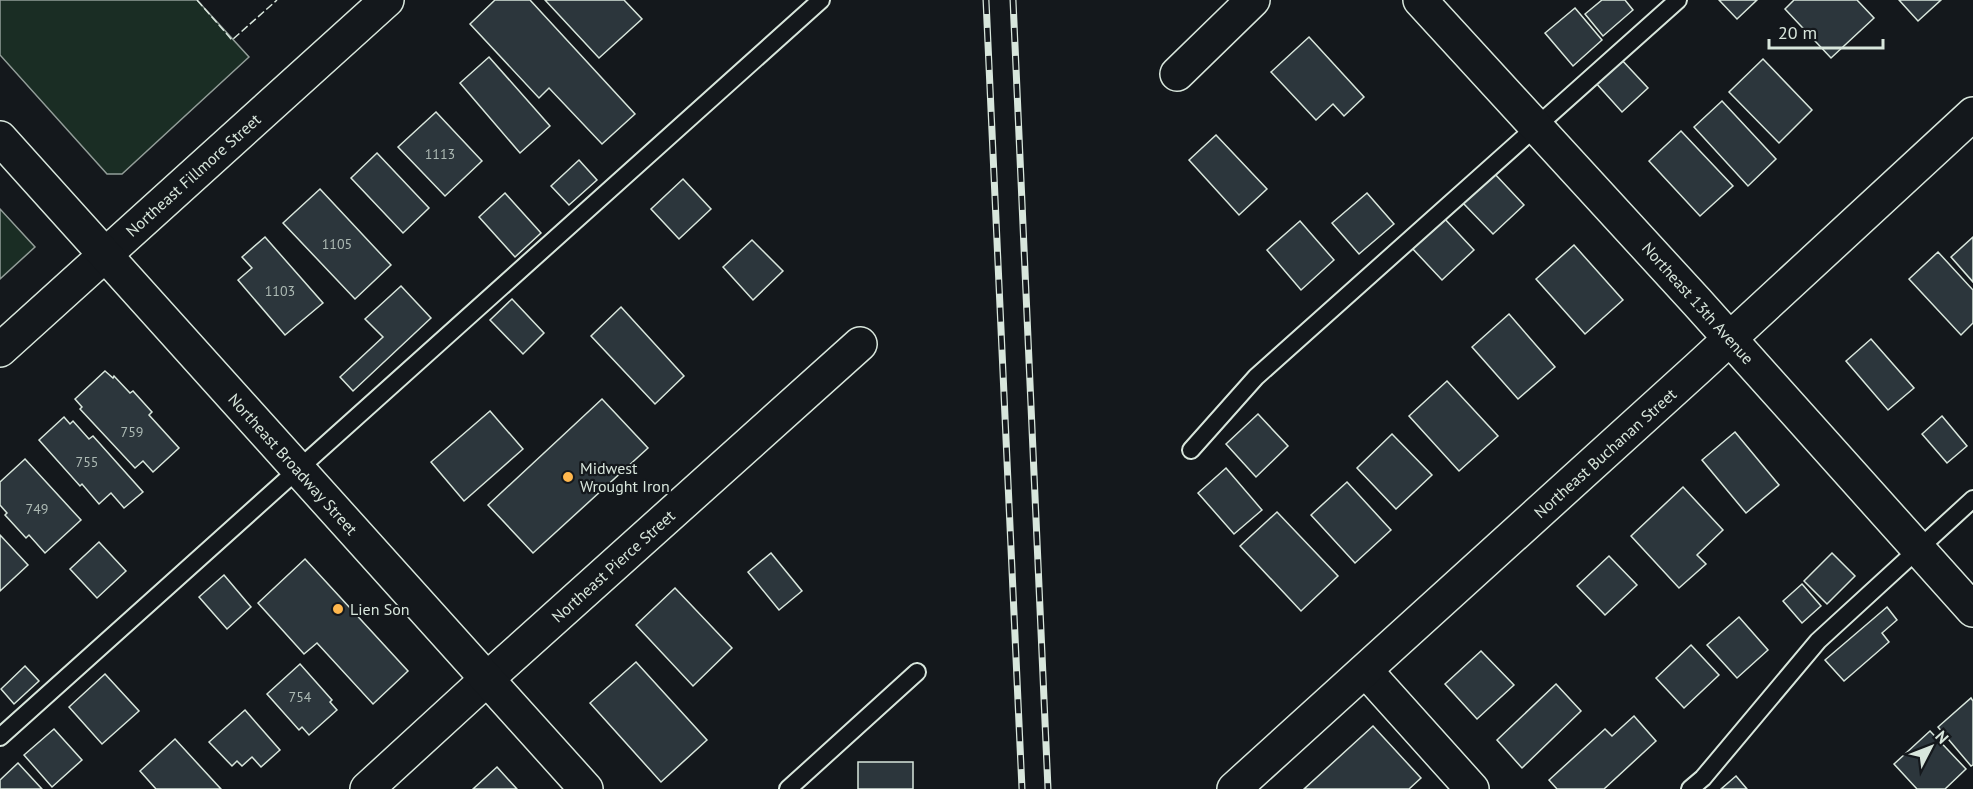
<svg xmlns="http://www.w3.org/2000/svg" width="1973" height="789" font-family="'PT Sans',sans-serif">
<rect width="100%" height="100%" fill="#14181c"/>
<g fill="#1a2d24" stroke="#939e99" stroke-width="1.5">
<polygon points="0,0 197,0 249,57 122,174 107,174 0,55"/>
<polygon points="0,209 35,247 0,279"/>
</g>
<g fill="#2c363c" stroke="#d8e6dc" stroke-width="1.5">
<polygon points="495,0 530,0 635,114 602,144 549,88 539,98 470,24"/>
<polygon points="545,0 624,0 642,19 599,58"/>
<polygon points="1602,0 1625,0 1633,10 1603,36 1585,14"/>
<polygon points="1719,0 1757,0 1737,19"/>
<polygon points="1794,0 1857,0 1874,18 1831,58 1785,9"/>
<polygon points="1899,0 1941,0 1918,21"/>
<polygon points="1575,8 1602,40 1573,66 1545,33"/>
<polygon points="1309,37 1364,97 1344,116 1333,104 1316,120 1271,72"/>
<polygon points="489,57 550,126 520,153 460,83"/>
<polygon points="1620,58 1648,88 1622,112 1595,82"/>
<polygon points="1763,59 1812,110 1779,143 1729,92"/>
<polygon points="1722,101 1776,159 1748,186 1694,127"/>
<polygon points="436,112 482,161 445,196 398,147"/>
<polygon points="1681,131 1733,186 1700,216 1649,161"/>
<polygon points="1216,135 1267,189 1239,215 1189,160"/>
<polygon points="377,153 429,208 403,233 351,178"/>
<polygon points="579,160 597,180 569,205 551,186"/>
<polygon points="1493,172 1524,205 1493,234 1462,202"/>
<polygon points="683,179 711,209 679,239 651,209"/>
<polygon points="320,189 391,265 355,299 283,223"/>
<polygon points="505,193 541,233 515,257 479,217"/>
<polygon points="1367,193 1394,224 1359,254 1332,223"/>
<polygon points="1443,217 1474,250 1442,280 1411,247"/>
<polygon points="1300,221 1334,260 1301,290 1267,250"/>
<polygon points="265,237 323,303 285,335 238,280 252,268 242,257"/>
<polygon points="1973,237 1973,282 1951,257"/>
<polygon points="752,240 783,271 753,300 723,267"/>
<polygon points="1574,245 1623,300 1585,334 1536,279"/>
<polygon points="1938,252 1973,290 1973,323 1961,335 1909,279"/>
<polygon points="401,286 431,318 353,391 340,377 383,337 365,319"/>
<polygon points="512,299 544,333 523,354 490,320"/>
<polygon points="621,307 684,376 655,404 591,336"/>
<polygon points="1509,314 1555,367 1518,399 1472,347"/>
<polygon points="1871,339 1914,388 1888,410 1846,361"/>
<polygon points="105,371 113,378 114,376 130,393 133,391 152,412 149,415 179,448 153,472 143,461 135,468 80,409 82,407 75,399"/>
<polygon points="1447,381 1498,436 1459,471 1409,416"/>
<polygon points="602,399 648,448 533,553 488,505"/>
<polygon points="490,411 523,449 464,501 431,462"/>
<polygon points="1258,414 1288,446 1256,477 1226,444"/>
<polygon points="1942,416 1967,446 1947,463 1922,434"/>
<polygon points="64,417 70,424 73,421 89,439 93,436 143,492 124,508 111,493 99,504 82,484 80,486 39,440"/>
<polygon points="1735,432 1779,485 1746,513 1702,460"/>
<polygon points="1392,434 1432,475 1396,509 1357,468"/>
<polygon points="25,459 81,520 45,553 29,535 26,538 5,515 7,513 0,505 0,482"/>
<polygon points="1226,468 1262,510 1234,534 1198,493"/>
<polygon points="1347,482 1391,530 1355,563 1311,515"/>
<polygon points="1683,487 1723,530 1697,555 1706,564 1679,588 1631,536"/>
<polygon points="1277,512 1338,576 1301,611 1240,546"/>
<polygon points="0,535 28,565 0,591"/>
<polygon points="99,542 126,571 97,598 70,569"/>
<polygon points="771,553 802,591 779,610 748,572"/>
<polygon points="1832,553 1855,576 1827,604 1804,581"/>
<polygon points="1609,556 1637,585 1605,615 1577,586"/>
<polygon points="305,559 408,671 373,704 317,643 304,654 258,603"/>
<polygon points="224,575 251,607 227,629 199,597"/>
<polygon points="1802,584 1821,606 1802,623 1783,601"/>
<polygon points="675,588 732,648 693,686 636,625"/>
<polygon points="1887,607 1897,620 1882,633 1889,642 1844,681 1825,660"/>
<polygon points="1739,617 1768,650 1737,678 1707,645"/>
<polygon points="1691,645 1719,675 1684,708 1656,678"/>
<polygon points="1481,651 1514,685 1477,719 1445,684"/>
<polygon points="636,662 707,740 661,782 590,703"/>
<polygon points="300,664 332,700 330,702 337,710 309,735 302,727 299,730 267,694"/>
<polygon points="25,666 39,681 14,704 1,689"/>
<polygon points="105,674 139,711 102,744 69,707"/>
<polygon points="1556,684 1581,711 1522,768 1497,740"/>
<polygon points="1971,698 1973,701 1973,765 1971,766 1938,727"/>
<polygon points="245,710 280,750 261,767 252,757 242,766 237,761 232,766 209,742"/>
<polygon points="1634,716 1656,741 1604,789 1557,789 1549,780 1605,729 1612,736"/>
<polygon points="1373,726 1421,778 1409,789 1304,789"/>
<polygon points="54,729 82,760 52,787 24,755"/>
<polygon points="1930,731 1966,769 1945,789 1917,789 1894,764"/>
<polygon points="175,739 221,789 156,789 140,771"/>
<rect x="858" y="762" width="55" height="27"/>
<polygon points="18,763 42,789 0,789 0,780"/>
<polygon points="497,767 517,789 473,789"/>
<polygon points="1736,776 1747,789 1721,789"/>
</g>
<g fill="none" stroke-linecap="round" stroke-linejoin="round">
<g stroke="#d8e6dc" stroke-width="20">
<g id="service">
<polyline points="1191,450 1256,377 1678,0"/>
<polyline points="0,737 821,0"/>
<polyline points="788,789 917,672"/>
<polyline points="1690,789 1703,778 1818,641 1973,499"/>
</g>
</g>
<g stroke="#d8e6dc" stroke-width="36">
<g id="minor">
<polyline points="1420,0 1697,302 1973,610"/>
<polyline points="1177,74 1253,0"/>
<polyline points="0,350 387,0"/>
<polyline points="1366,671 1472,789"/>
<polyline points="367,789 487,679 860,344"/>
<polyline points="1234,789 1698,368 1973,114"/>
</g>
</g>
<g stroke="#d8e6dc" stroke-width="36">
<polyline id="secondary" points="0,138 586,789"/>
</g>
<use href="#service" stroke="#14181c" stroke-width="16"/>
<use href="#minor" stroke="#14181c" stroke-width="33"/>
<use href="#secondary" stroke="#14181c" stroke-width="33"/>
<g stroke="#d8e6dc" stroke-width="7">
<g id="rail">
<polyline points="986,0 1022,789"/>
<polyline points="1013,0 1048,789"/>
</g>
</g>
<use href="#rail" stroke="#14181c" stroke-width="4.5" stroke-dasharray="14" stroke-linecap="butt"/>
<polyline stroke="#d8e6dc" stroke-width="1.5" stroke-dasharray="8 3" stroke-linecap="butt" points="197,0 232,40 277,0"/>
</g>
<g fill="#ffb74d" stroke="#14181c" stroke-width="2">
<circle cx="568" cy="477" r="6"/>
<circle cx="338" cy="609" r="6"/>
</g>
<g text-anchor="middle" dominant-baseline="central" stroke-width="4.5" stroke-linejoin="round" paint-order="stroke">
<g font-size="14" fill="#adbab4">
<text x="440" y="154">1113</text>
<text x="337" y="244">1105</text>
<text x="280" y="291">1103</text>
<text x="132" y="432">759</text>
<text x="87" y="462">755</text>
<text x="37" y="509">749</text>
<text x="300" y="697">754</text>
</g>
<g font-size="16" fill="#d8e6dc" stroke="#14181c">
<text transform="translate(193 175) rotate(-42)">Northeast Fillmore Street</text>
<text transform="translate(1698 303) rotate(48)">Northeast 13th Avenue</text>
<text transform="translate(1605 453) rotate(-42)">Northeast Buchanan Street</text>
<text transform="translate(293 464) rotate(48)">Northeast Broadway Street</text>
<text transform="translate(613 566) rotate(-42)">Northeast Pierce Street</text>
</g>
<g font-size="16" fill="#d8e6dc" stroke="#14181c" text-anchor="start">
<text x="580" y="468">Midwest<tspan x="580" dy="18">Wrought Iron</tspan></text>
<text x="350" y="609">Lien Son</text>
</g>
</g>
<g transform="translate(1931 747) rotate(48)" stroke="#14181c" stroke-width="4.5" paint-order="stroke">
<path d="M0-4.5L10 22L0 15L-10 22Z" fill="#d8e6dc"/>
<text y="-9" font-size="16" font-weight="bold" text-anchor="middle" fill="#d8e6dc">N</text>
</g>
<path d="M1769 39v9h114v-9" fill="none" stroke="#d8e6dc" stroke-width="3"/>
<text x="1778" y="39" font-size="18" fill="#d8e6dc" stroke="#14181c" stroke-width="4.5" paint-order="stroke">20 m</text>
</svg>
